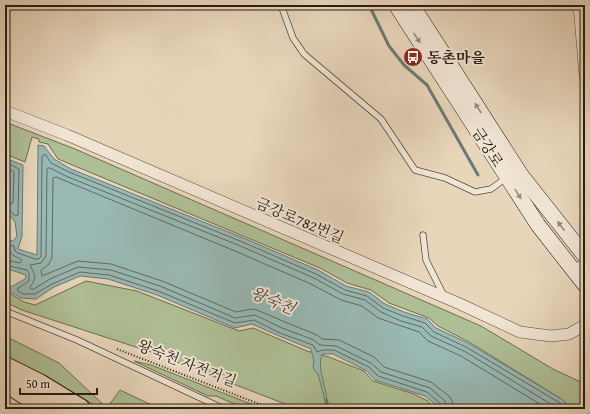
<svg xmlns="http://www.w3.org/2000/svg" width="590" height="414" font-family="'Gentium Book Plus','Noto Serif KR',serif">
<rect width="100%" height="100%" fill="#e8d6bb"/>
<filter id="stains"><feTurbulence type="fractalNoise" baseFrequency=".005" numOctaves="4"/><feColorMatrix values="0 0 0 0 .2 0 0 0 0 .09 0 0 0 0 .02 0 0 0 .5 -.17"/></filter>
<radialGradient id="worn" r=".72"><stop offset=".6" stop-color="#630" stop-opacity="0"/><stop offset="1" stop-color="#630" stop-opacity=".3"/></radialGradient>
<g fill="#afbf95" stroke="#6c6e54">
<polygon points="5,122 75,149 481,326 553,369 585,384 585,409 572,409 563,400 469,342 438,326 429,318 389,303 371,290 347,283 320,268 58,159 48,144 39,142 39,139 32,137 25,162 5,154"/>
<polygon points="86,281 137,291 239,331 253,328 307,351 329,357 364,371 373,381 414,394 428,401 434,409 298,409 151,352 22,310 5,302 5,290 24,302 35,305"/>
<polygon points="5,336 59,363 107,408 120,390 160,409 102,409 5,356"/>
<polygon points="134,361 151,365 264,409 246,409 216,396 208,396"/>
</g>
<path fill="#98b9b4" stroke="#6b7a74" d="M38 145 44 146 54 159 71 169 241 237 318 270 346 286 369 292 385 304 404 312 427 319 436 328 468 343 563 400 571 409H441L425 396 375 380 367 371 333 354H322C316 371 329 390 327 408L318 374 313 368 314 361 311 349 279 336 252 324 235 328 157 295 108 279 80 276 54 287 36 299 21 298 5 288V284L11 287 25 279 26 275 5 268V240L13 241 17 236 15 222 5 210V158L23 165 22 236 18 249 37 255Z"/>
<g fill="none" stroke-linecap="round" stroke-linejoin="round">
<g stroke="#606a64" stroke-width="1">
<polyline points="5,162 19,169 18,215 15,216 9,209 5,208"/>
<polyline points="5,168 13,171 14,173 13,203 11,204 5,203"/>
<polyline points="5,244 14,246 15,251 18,253 35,259 39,259 41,256 42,156 45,154 51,163 69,172 240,241 316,274 345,290 367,296 383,308 403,316 425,323 434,332 466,347 560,403 566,409"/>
<path d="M5 249 9 250C13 258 19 256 22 261L20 263 5 260"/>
<polyline points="5,265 27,270 29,273 29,281 17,289 18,291 23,294 35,294 52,284 80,272 109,275 158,291 235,323 254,320 280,333 313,345 317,352 323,350 334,350 369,367 378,376 427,392 442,405 443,409"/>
<path d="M448 409 445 401 430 388 381 372 371 363 336 346 320 345 314 340 282 328 255 315 235 318 160 286 111 270 78 267 50 279 34 289H31L30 287C38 277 34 274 30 265L41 263 46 256 47 168H50L68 177 238 245 314 278 343 294 365 300 381 312 401 321 422 327 431 336 464 351 559 409"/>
<polyline points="454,409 453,403 450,397 431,382 384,367 374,357 339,340 322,339 317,335 285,322 257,310 251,309 236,312 162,281 111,264 78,261 42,276 41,270 49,264 52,257 53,178 56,177 235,251 311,284 341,300 362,306 378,318 419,332 428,341 461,356 548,409"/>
</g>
<g stroke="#6b7a74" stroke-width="3">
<polyline points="369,5 389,46 404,65 427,85 478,175"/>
<polyline points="326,400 330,409"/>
</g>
<g stroke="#584a3e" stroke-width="7">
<g id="lane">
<polyline points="281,5 293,38 304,54 381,119 415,170 445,178 475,192 491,189 506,178"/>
<polyline points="423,235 426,260 444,296"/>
<polyline points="5,311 77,340 224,409"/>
</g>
</g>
<g stroke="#584a3e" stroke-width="12">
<g id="street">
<polyline points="579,5 585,76"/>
<polyline points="5,111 67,135 460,304 520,332 551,336 569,334 585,325"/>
<polyline points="574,272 585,264"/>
</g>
</g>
<g stroke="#281c14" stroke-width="16">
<g id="secondary">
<polyline points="396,5 538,225 585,285"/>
<polyline points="412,5 521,175 585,256"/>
</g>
</g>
<g stroke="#281c14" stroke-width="22">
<g id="highway">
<polyline points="5,367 39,384 80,409"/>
<polyline points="5,381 48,409"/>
</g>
</g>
<polyline stroke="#281c14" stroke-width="2" stroke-dasharray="1 2" stroke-linecap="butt" points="117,349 272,409"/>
<use href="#lane" stroke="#f0e4d3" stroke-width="5.5"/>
<use href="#street" stroke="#f0e4d3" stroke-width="11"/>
<use href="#secondary" stroke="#f0e4d3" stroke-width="15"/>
<use href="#highway" stroke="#e8d6bb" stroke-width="20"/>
</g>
<defs><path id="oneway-solid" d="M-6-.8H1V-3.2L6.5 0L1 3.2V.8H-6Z"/></defs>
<g fill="#968a7d">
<use href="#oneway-solid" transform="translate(417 38) rotate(56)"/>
<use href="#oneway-solid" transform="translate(478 108) rotate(-123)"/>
<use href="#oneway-solid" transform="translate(518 194) rotate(58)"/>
<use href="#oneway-solid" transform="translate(561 226) rotate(-127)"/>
</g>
<defs>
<g id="bus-disc" transform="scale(1)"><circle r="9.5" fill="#8f2418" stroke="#f0e4d3"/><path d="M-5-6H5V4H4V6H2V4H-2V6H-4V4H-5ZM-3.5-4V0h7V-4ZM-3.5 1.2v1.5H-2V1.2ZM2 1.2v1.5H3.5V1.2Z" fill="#fff"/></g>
</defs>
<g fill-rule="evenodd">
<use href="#bus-disc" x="413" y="57"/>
</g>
<g text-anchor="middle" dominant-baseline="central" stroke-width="4" stroke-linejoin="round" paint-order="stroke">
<g font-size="15" font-weight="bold" fill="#281c14" stroke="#f0e4d3" text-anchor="start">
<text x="427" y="57">동촌마을</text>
</g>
<g font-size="15" fill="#281c14" stroke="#f0e4d3">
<text transform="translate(488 147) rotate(57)">금강로</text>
<text transform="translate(300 220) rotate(23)">금강로782번길</text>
<text transform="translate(187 363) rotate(21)">왕숙천 자전거길</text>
</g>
<g font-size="16" font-style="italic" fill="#4a4b44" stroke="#f0e4d3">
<text transform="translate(273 300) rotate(23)">왕숙천</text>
</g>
</g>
<rect width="590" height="414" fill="none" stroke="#e8d6bb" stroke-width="20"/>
<rect x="6" y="6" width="578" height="402" fill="none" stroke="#281c14" stroke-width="2"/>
<rect x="10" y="10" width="570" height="394" fill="none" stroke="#281c14"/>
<path d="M20 388v6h77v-6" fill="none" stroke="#281c14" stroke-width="2"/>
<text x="26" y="388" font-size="12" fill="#281c14" stroke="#f0e4d3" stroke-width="3" paint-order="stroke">50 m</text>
<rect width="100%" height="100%" filter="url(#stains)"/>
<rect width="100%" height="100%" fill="url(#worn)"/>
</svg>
